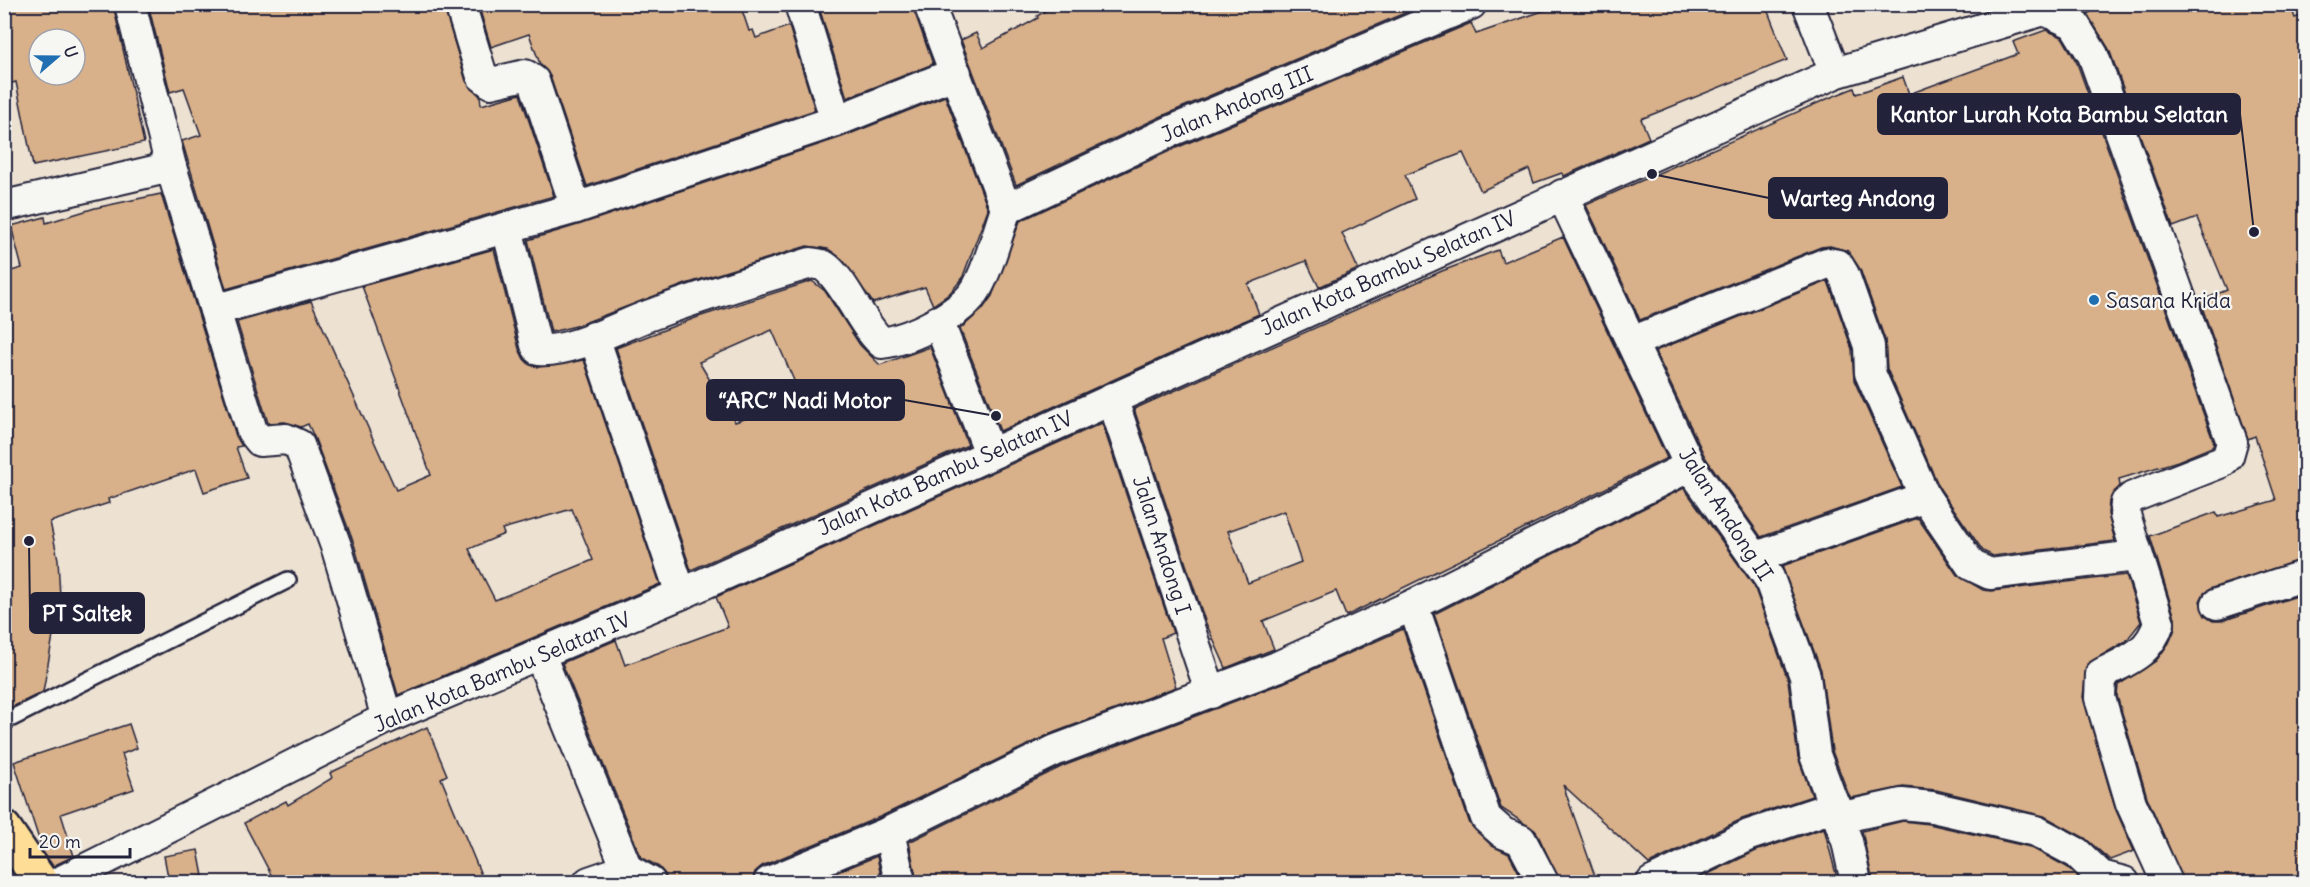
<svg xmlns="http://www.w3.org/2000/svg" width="2310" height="887" font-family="Delius,sans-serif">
<rect width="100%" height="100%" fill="#ede1d2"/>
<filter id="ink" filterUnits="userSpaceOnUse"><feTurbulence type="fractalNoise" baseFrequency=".0167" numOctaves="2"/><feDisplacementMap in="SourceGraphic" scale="12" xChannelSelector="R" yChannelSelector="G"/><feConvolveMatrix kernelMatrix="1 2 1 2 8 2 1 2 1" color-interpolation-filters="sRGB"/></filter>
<g filter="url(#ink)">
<g fill="#d8b089" stroke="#22223b" stroke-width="1.5" fill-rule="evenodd">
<path d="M4 4H113L144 143 33 166 16 82 4 85ZM39 39H75V75H39Z"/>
<polygon points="148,4 443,4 466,81 480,96 481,105 520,94 554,196 226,289 182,141 201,135 184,88 170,92"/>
<polygon points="478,4 740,4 749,31 753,30 756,38 789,26 815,110 587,186 550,76 540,64 529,34 491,47"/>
<polygon points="818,4 912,4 933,64 847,98"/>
<polygon points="1056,4 1426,4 1162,116 1016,185 961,40 976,33 983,48 1038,18 1037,16"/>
<polygon points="1563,4 1765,4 1787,60 1641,119 1649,138 1564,176 1562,173 1534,183 1529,169 1481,191 1463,153 1405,175 1415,199 1342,233 1358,269 1319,287 1306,261 1248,284 1259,314 1000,431 960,329 982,310 992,296 1020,221 1176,148 1471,23 1476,34"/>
<polygon points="2088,4 2290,4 2295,18 2306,14 2306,558 2212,588 2204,593 2200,601 2205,616 2213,621 2222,621 2306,593 2306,882 2184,882 2147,797 2117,696 2118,685 2156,661 2169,643 2175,629 2175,618 2150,536 2216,512 2218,517 2276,500 2255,436 2248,439 2200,301 2227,290 2197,218 2173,227 2109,49 2087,14 2091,12"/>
<polygon points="2046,30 2062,37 2077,63 2214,443 2212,447 2178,461 2119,479 2120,486 2109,501 2108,514 2115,541 1993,556 1983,551 1940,489 1887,369 1885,340 1860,269 1848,251 1830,246 1821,247 1640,320 1586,205 1829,98 1854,88 1856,94 1903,77 1909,94 2018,54 2013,42"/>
<polygon points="945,96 988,209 962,279 949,294 933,305 925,287 873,303 842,259 828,249 807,246 686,284 576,326 551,332 528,240 581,224 842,137"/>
<polygon points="161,194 236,436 242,446 236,447 247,478 204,492 196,469 108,499 109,503 50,522 58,559 60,597 43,692 4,711 4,273 22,268 11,226 45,217 46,223 95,208"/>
<path d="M1563 237 1667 458 1346 616 1336 591 1263 621 1274 649 1226 668 1205 621 1134 409 1442 271 1498 250 1503 262ZM1284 511 1301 562 1248 583 1228 531Z"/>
<path d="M494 249 519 349 524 359 530 365 539 367 584 360 660 584 398 695 354 544 315 439 308 424 301 427 285 422 268 423 237 322 311 301 396 490 431 475 362 286ZM572 509 593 560 495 600 469 549 504 534 502 529Z"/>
<path d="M812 281 825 291 860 345 880 365 930 347 968 445 691 570 616 348 698 317ZM772 330 802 399 735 422 699 362Z"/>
<polygon points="1828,281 1852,349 1854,380 1902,487 1761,537 1705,457 1655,351"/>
<polygon points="1102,423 1173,633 1161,638 1176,687 1050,734 882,816 762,866 755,872 752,882 667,882 665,874 659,867 641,857 562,663 616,640 625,665 728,627 716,597"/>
<polygon points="1684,488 1754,586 1788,680 1798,757 1812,796 1742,819 1649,864 1563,785 1597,882 1560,882 1536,831 1501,808 1434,614"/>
<polygon points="1918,518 1957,575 1983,590 1992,591 2126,575 2141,622 2126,641 2087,664 2083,697 2115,808 2134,851 2110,860 2085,838 2044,816 1936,790 1903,787 1851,798 1848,793 1832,751 1821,670 1782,566"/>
<polygon points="1403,629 1470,824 1492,846 1509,854 1524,882 917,882 909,842 1063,766 1283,683"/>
<polygon points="129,724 137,748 122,754 134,789 61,814 74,856 53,866 43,852 14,762"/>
<polygon points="427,727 447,775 441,778 484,882 275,882 244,823 286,801 288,805 332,778 330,773"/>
<polygon points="1903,821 1929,824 2030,847 2067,867 2083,882 1873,882 1862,831"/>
<polygon points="1824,828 1838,882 1691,882 1756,851"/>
<polygon points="198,850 203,876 169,882 164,856"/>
<polygon points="877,856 882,882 813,882"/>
</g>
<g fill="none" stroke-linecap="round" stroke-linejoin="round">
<g stroke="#22223b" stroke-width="20">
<polyline id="service" points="4,722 288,580"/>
</g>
<g stroke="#22223b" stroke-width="34">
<g id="minor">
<polyline points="130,4 171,167 252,431 260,441 286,439 299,445 337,549 387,718"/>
<polyline points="460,4 482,76 491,83 525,75 534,81 576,208"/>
<polyline points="800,4 836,121"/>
<polyline points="1808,4 1835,73"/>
<polyline points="1562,195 1690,466 1769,578 1805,676 1815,755 1847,841 1856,882"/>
<polyline points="4,206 171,167"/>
<polyline points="1006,209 1169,132 1471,4"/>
<path d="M507 228 536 345 539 350C572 353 621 325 653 314 705 295 757 279 811 263 815 264 821 264 824 266 844 279 860 323 882 343 911 339 962 314 977 288 990 265 997 234 1006 209L929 4"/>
<polyline points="215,310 576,208 836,121 956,73"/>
<polyline points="938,321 990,453"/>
<polyline points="594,337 681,594"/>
<polyline points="1632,342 1827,263 1838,265 1844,275 1869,346 1870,373 1925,497 1971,565 1990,574 2136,556"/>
<polyline points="1112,398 1211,693"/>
<polyline points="1754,558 1925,497"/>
<polyline points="2217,604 2306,575"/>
<polyline points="1413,605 1486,818 1503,833 1521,840 1543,882"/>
<polyline points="540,655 627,869 650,882"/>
<polyline points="1839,818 1902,804 1932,807 2036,831 2077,853 2101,876 2124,882"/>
<polyline points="889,832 900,882"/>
<path d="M60 882 387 718 681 594 1835 73 2044 10 2074 24 2093 55 2232 442 2228 456 2222 462 2133 497 2126 503 2125 515 2159 623C2149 654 2128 660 2101 674L2100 698 2131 803 2167 882"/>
<polyline points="589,882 627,869"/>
<polyline points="769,882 889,832 1056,750 1277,667 1413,605 1690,466"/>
<polyline points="1652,882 1749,835 1836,806"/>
</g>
</g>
<g stroke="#22223b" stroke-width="38">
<polyline id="primary" points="4,828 41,882"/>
</g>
<use href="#service" stroke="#f6f6f2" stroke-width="15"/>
<use href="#minor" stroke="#f6f6f2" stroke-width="30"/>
<use href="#primary" stroke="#fedd96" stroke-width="33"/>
</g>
</g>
<circle fill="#1f6fb2" stroke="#f6f6f2" stroke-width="2" cx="2094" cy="300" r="6"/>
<g text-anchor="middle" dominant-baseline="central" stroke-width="4.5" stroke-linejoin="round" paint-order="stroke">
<g font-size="21" fill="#22223b" stroke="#f6f6f2">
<text transform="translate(1237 104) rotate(-23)">Jalan Andong III</text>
<text transform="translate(1388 273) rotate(-24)">Jalan Kota Bambu Selatan IV</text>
<text transform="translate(945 473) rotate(-24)">Jalan Kota Bambu Selatan IV</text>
<text transform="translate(1726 514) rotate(57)">Jalan Andong II</text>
<text transform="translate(1162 545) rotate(72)">Jalan Andong I</text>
<text transform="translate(502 672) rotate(-23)">Jalan Kota Bambu Selatan IV</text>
</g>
<g font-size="21" fill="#22223b" stroke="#f6f6f2" text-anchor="start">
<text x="2106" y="300">Sasana Krida</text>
</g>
</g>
<path fill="none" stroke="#22223b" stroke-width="2" d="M2254 232L2240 114M1652 174L1769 198M996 416L904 400M29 541L30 613"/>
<g fill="#22223b" stroke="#f6f6f2" stroke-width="2">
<circle cx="2254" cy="232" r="6"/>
<circle cx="1652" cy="174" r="6"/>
<circle cx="996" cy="416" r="6"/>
<circle cx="29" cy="541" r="6"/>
</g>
<g fill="#22223b" stroke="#22223b" stroke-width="2">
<rect x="1878" y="94" width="362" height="40" rx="6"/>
<rect x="1769" y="178" width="178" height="40" rx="6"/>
<rect x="707" y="380" width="197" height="40" rx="6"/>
<rect x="30" y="593" width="114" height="40" rx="6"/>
</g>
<g font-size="22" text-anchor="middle" font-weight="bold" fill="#fff">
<text x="2059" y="122">Kantor Lurah Kota Bambu Selatan</text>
<text x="1858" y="206">Warteg Andong</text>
<text x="805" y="408">“ARC” Nadi Motor</text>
<text x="87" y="621">PT Saltek</text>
</g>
<rect width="2310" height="887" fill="none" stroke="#f6f6f2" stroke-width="24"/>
<rect x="12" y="12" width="2286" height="863" fill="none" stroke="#22223b" stroke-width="2" filter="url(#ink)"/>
<g transform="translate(57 57) rotate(70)"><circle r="28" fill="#f6f6f2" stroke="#a1a1a9" stroke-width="1.5"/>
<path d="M0-4.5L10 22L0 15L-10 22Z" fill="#1f6fb2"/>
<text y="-9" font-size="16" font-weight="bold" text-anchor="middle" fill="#22223b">U</text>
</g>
<path d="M30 848v9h100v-9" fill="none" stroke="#22223b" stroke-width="3"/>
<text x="39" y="848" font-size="18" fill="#22223b" stroke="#f6f6f2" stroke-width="4.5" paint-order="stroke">20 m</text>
</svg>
